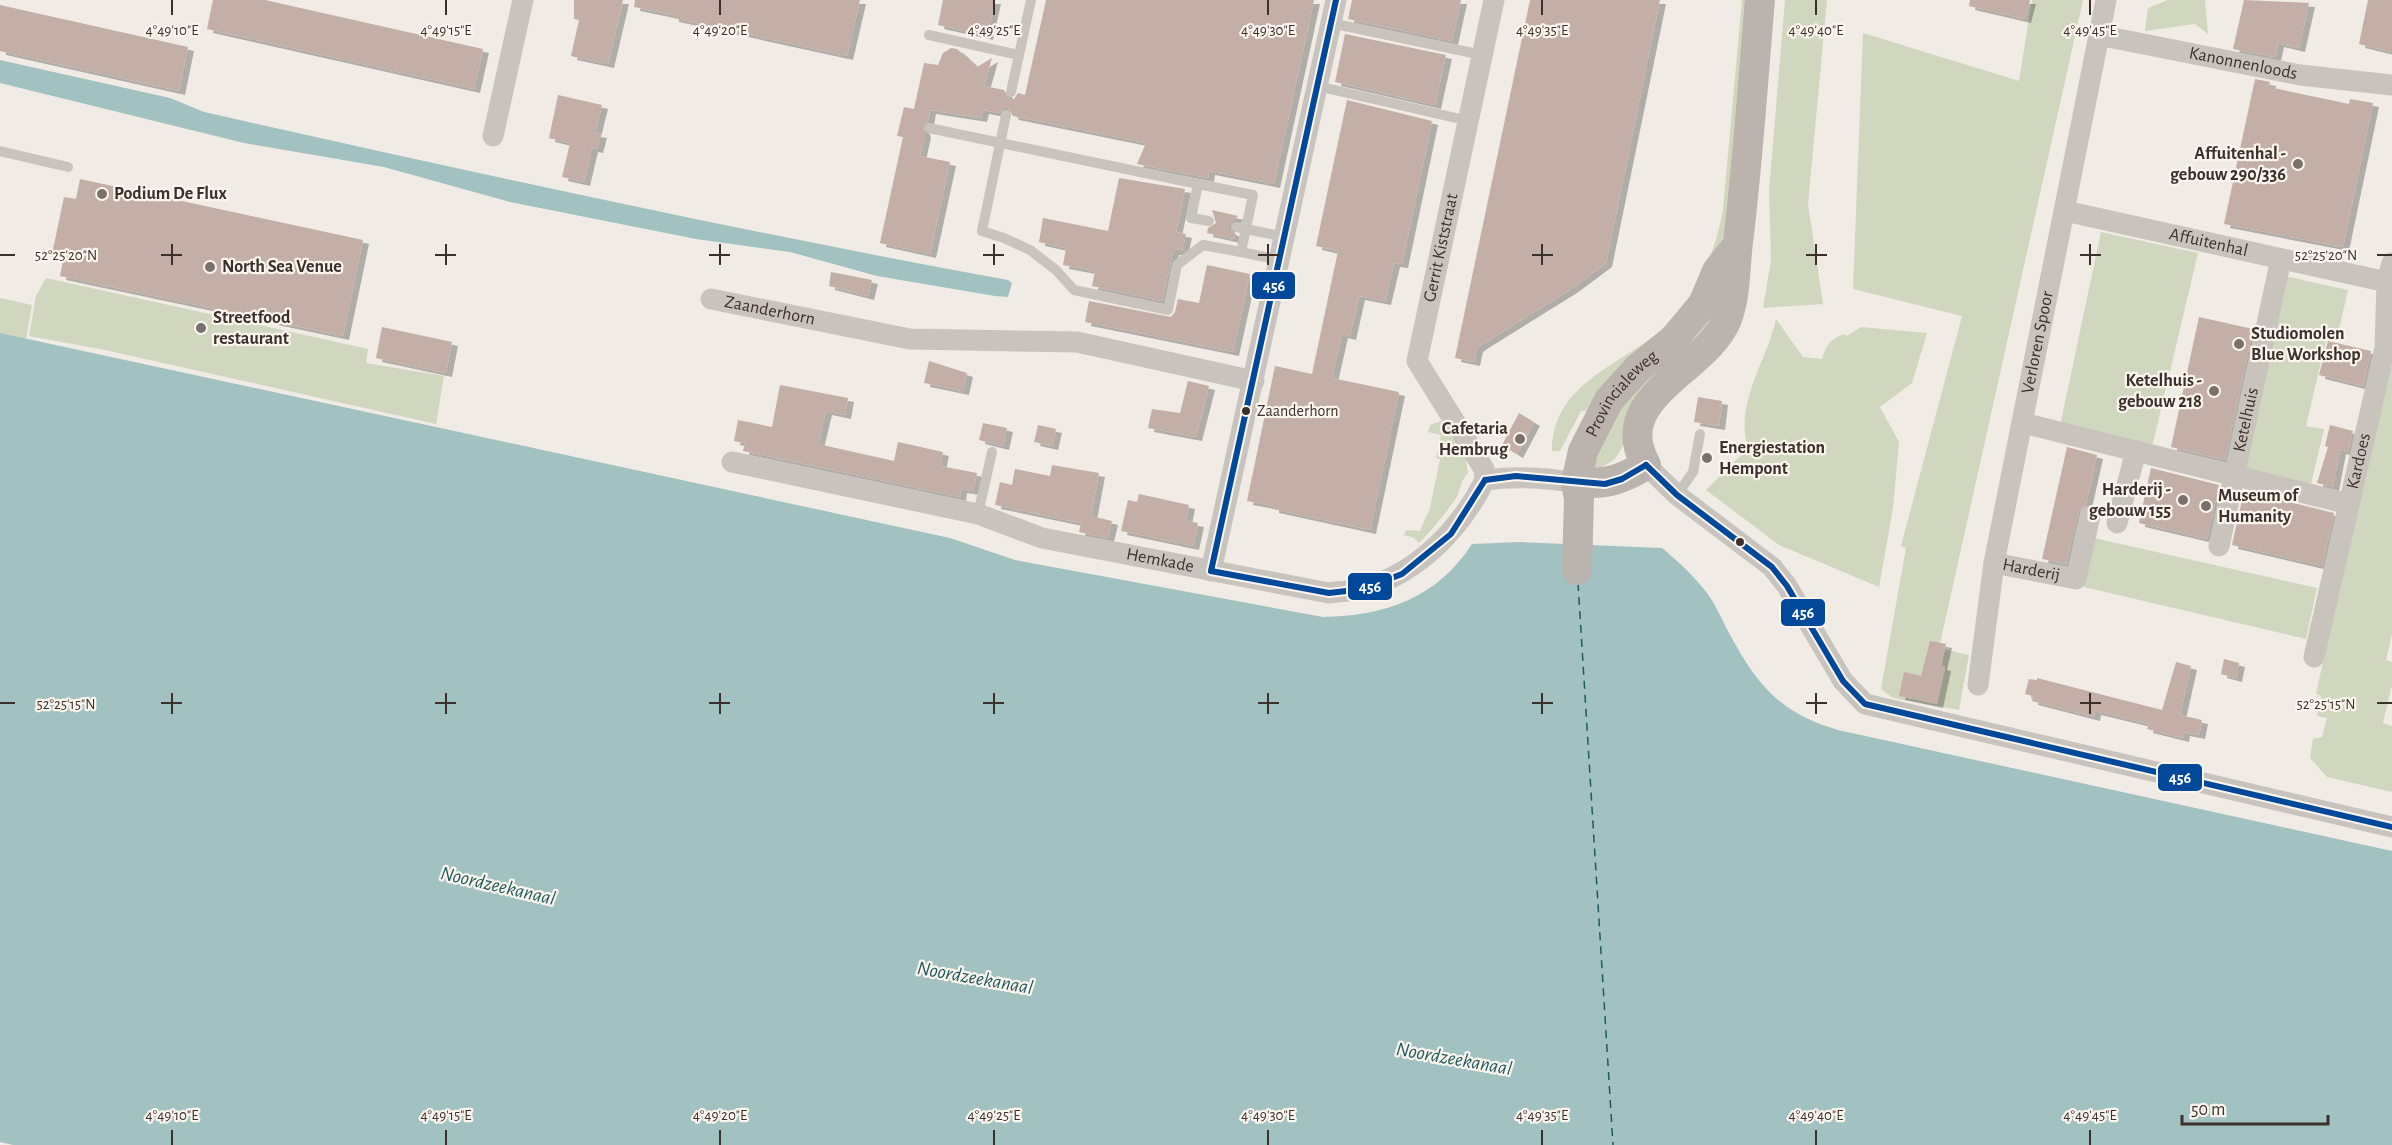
<svg xmlns="http://www.w3.org/2000/svg" width="2392" height="1145" font-family="'Alegreya Sans',sans-serif">
<defs>
<filter id="shadow"><feDropShadow dx="6" dy="4" stdDeviation="0" flood-color="#0004"/></filter>
</defs>
<rect width="100%" height="100%" fill="#f0ebe5"/>
<g fill="#d1d6bf">
<path d="M1742 0H1750L1731 214 1712 269 1697 295 1588 411H1581L1560 451H1552C1552 388 1612 368 1654 336 1693 305 1715 257 1723 209Z"/>
<polygon points="1785,0 1827,0 1808,204 1823,304 1763,308 1771,260 1769,191"/>
<polygon points="2032,0 2083,0 1939,648 1969,655 1959,710 1893,698 1881,689 1906,548 1901,546 1962,316 1853,289 1863,33 2019,81"/>
<polygon points="2168,0 2205,0 2208,34 2195,24 2145,31 2148,8"/>
<polygon points="2101,232 2198,253 2152,447 2060,426"/>
<polygon points="2285,276 2348,290 2338,334 2328,332 2306,426 2324,429 2308,497 2239,482"/>
<polygon points="46,278 368,349 366,363 444,376 436,424 105,350 29,336 36,296"/>
<polygon points="0,298 32,305 26,339 0,333"/>
<polygon points="1719,309 1626,441 1615,459 1598,470 1590,469 1622,400"/>
<path d="M1776 319 1803 357 1822 359C1826 346 1830 339 1844 334L1847 336 1861 327 1927 333 1912 383 1880 407 1899 442 1893 508 1879 587 1779 545 1706 490 1748 448C1734 404 1767 361 1776 319Z"/>
<polygon points="2392,367 2392,634 2386,660 2392,662 2392,685 2383,723 2392,726 2392,792 2327,777 2310,758 2313,739 2322,737 2327,718 2317,716 2321,696 2316,694 2387,370"/>
<path d="M1441 421 1466 460 1468 473C1461 479 1461 489 1456 498 1445 514 1433 529 1419 543L1414 538 1404 535 1406 530 1420 531 1430 508 1440 459 1436 458 1441 435 1428 432 1430 425Z"/>
<polygon points="2094,538 2317,588 2306,639 2084,587"/>
</g>
<g fill="#a1c2c1">
<path d="M0 60 170 98 204 112C471 172 739 231 1008 280L1012 283 1008 297 995 296 877 276 790 252 696 239 510 202 384 167 244 143 0 83Z"/>
<path d="M0 333 950 538 1015 560 1323 617C1385 616 1437 598 1472 544L1520 542 1662 548C1678 561 1694 576 1707 593 1716 605 1722 620 1729 633 1757 685 1780 713 1838 730L2392 851V1145H13L0 1142Z"/>
</g>
<g fill="none" stroke-linecap="round" stroke-linejoin="round">
<polyline stroke="#1f5a5e" stroke-width="1.5" stroke-dasharray="8 6" stroke-linecap="butt" points="1578,583 1613,1145"/>
</g>
<g fill="#c3afa7" filter="url(#shadow)">
<polygon points="213,0 265,0 483,49 474,89 207,29"/>
<polygon points="574,0 623,0 608,64 571,56 579,20 574,19"/>
<polygon points="635,0 860,0 847,56 673,18 673,15 634,7"/>
<polygon points="943,0 995,0 987,36 938,25"/>
<polygon points="1046,0 1314,0 1274,184 1209,171 1208,178 1137,164 1146,143 1013,116 1008,108 1003,108 999,113 983,110 981,118 930,110 928,121 922,126 925,134 920,156 950,162 930,254 880,243 903,137 897,136 904,107 914,109 924,63 938,65 943,53 951,48 957,49 977,67 992,58 984,86 1004,90 1009,99 1014,99 1018,93 1025,95"/>
<polygon points="1352,0 1461,0 1452,41 1348,19"/>
<polygon points="1530,0 1660,0 1606,263 1571,289 1481,345 1477,348 1474,362 1455,358"/>
<polygon points="1970,0 2030,0 2025,19 1969,6"/>
<polygon points="2244,0 2309,3 2299,48 2278,43 2275,57 2233,49"/>
<polygon points="2368,0 2392,0 2392,52 2359,44"/>
<polygon points="0,5 188,47 179,91 0,51"/>
<polygon points="1345,34 1446,55 1435,105 1335,82"/>
<polygon points="2255,79 2270,82 2269,87 2349,104 2350,99 2373,103 2343,247 2224,224"/>
<polygon points="558,95 602,105 595,133 601,134 597,149 592,148 584,182 562,177 570,143 549,138"/>
<polygon points="1347,100 1432,121 1402,264 1394,263 1385,301 1359,296 1350,336 1342,334 1332,378 1399,392 1370,530 1273,509 1273,506 1247,501 1275,366 1312,374 1338,251 1316,246"/>
<polygon points="1119,178 1185,189 1176,232 1186,234 1182,251 1173,251 1162,301 1092,286 1095,271 1063,265 1066,248 1039,242 1043,218 1108,231"/>
<polygon points="80,179 363,240 343,336 60,276 64,257 52,254 64,197 76,199"/>
<polygon points="1212,210 1238,216 1229,225 1229,230 1235,234 1234,239 1207,233 1208,228 1216,223"/>
<polygon points="1207,265 1250,274 1233,352 1085,322 1089,301 1171,317 1175,312 1178,299 1199,303"/>
<polygon points="831,272 872,280 868,296 829,286"/>
<polygon points="2199,317 2253,329 2225,460 2171,447"/>
<polygon points="382,327 452,342 446,373 376,358"/>
<polygon points="2328,341 2371,351 2363,386 2319,375"/>
<polygon points="929,361 967,373 963,391 924,383"/>
<polygon points="1188,381 1209,386 1196,437 1148,428 1152,409 1180,413"/>
<polygon points="780,385 848,398 845,415 826,411 818,444 894,461 898,442 943,452 940,466 977,473 973,491 961,489 960,497 743,451 745,443 734,441 738,420 772,427"/>
<polygon points="1698,397 1722,401 1719,426 1694,422"/>
<polygon points="1519,413 1534,422 1517,454 1502,445"/>
<polygon points="983,423 1007,428 1003,446 979,440"/>
<polygon points="1038,425 1056,429 1052,446 1034,442"/>
<polygon points="2330,425 2353,431 2348,452 2340,450 2333,487 2317,483 2328,447 2325,446"/>
<polygon points="2067,447 2097,455 2086,504 2078,513 2066,564 2042,559"/>
<polygon points="1052,465 1099,473 1091,516 1112,521 1108,538 1079,532 1081,523 995,505 1000,482 1012,485 1015,469 1050,476"/>
<polygon points="2151,468 2219,485 2207,539 2139,523"/>
<polygon points="2244,491 2334,513 2322,566 2232,545"/>
<polygon points="1139,494 1189,505 1186,521 1198,523 1193,546 1121,531 1128,500 1137,502"/>
<polygon points="1930,641 1946,644 1941,666 1945,667 1937,704 1899,696 1904,672 1921,676"/>
<polygon points="2224,659 2239,663 2236,678 2221,674"/>
<polygon points="2176,662 2191,666 2180,715 2202,720 2199,735 2184,732 2183,738 2147,729 2149,724 2095,711 2094,717 2032,701 2033,696 2025,694 2029,679 2037,680 2037,678 2162,710"/>
</g>
<g fill="none" stroke-linecap="round" stroke-linejoin="round">
<g stroke="#c9c3be" stroke-width="10">
<polyline points="1331,23 1482,55"/>
<polyline points="929,35 1019,55"/>
<polyline points="1317,86 1469,121"/>
<polyline points="1011,92 1031,0"/>
<polyline points="1006,115 982,231 1004,238 1030,250 1056,270 1074,290 1168,310 1177,265 1203,245 1241,252 1253,195 1198,184"/>
<polyline points="929,128 1198,184 1191,218 1209,221"/>
<polyline points="0,151 68,167"/>
<polyline points="1236,227 1285,237"/>
<polyline points="1241,252 1280,260"/>
<polyline points="1677,495 1693,472 1700,434"/>
<polyline points="978,514 992,452"/>
</g>
<g stroke="#c9c3be" stroke-width="21">
<path id="s1" d="M2098 35 2300 75 2392 85"/>
<polyline points="493,136 523,0"/>
<path id="s2" d="M2065 211 2387 282"/>
<path id="s3" d="M711 299 910 339 1077 342 1254 381"/>
<polyline points="2023,423 2349,504"/>
<path id="s4" d="M732 462 978 514 1042 538 1329 593C1341 591 1355 592 1366 588 1420 571 1460 529 1485 480"/>
<polyline points="1646,465 1677,495 1772,567 1787,586 1843,681 1865,704 2392,827"/>
<path id="s5" d="M1485 480 1484 469 1417 361 1494 0"/>
<path d="M1485 480C1517 476 1544 477 1576 483"/>
<polyline points="2117,523 2136,451"/>
<path id="s6" d="M2219 546 2281 259"/>
<path id="s7" d="M1994 563 2076 579 2090 516"/>
<polyline points="1211,571 1336,0"/>
<path id="s8" d="M2314 657 2385 348 2387 282 2392 263"/>
<path id="s9" d="M1978 685 1994 563 2106 0"/>
</g>
<g stroke="#bab3ae" stroke-width="30">
<path d="M1576 483C1607 484 1619 481 1646 465 1608 396 1706 372 1727 319 1736 295 1735 266 1738 242 1748 161 1753 80 1760 0"/>
<path id="s10" d="M1577 570 1579 498 1576 483 1583 451 1609 400 1637 369 1673 340 1703 304 1717 271 1736 247"/>
</g>
<g stroke="#fbf5ee" stroke-width="10">
<g id="bus-1">
<polyline points="1646,465 1677,495 1772,567 1787,586 1843,681 1865,704 2392,827"/>
<polyline points="1485,480 1516,476 1605,484 1622,479 1646,465"/>
<polyline points="1211,571 1336,0"/>
<polyline points="1211,571 1329,593 1364,589 1402,574 1451,534 1485,480"/>
</g>
</g>
<use href="#bus-1" stroke="#004899" stroke-width="6"/>
</g>
<path fill="none" stroke="#3b302b" stroke-width="2" d="M172 0V15M446 0V15M720 0V15M994 0V15M1268 0V15M1542 0V15M1816 0V15M2090 0V15M172 244V265M446 244V265M720 244V265M994 244V265M1268 244V265M1542 244V265M1816 244V265M2090 244V265M0 255H15M161 255H182M435 255H456M709 255H730M983 255H1004M1258 255H1279M1532 255H1553M1806 255H1827M2080 255H2101M2377 255H2392M172 693V714M446 693V714M720 693V714M994 693V714M1268 693V714M1542 693V714M1816 693V714M2090 693V714M0 703H15M161 703H182M435 703H456M709 703H730M983 703H1004M1258 703H1279M1532 703H1553M1806 703H1827M2080 703H2101M2377 703H2392M172 1130V1145M446 1130V1145M720 1130V1145M994 1130V1145M1268 1130V1145M1542 1130V1145M1816 1130V1145M2090 1130V1145"/>
<g fill="#7a716c" stroke="#fbf5ee" stroke-width="2">
<circle cx="2298" cy="164" r="6"/>
<circle cx="102" cy="194" r="6"/>
<circle cx="210" cy="267" r="6"/>
<circle cx="201" cy="328" r="6"/>
<circle cx="2239" cy="344" r="6"/>
<circle cx="2214" cy="391" r="6"/>
<circle cx="1520" cy="439" r="6"/>
<circle cx="1707" cy="458" r="6"/>
<circle cx="2183" cy="500" r="6"/>
<circle cx="2206" cy="506" r="6"/>
</g>
<g fill="#3b302b" stroke="#fbf5ee" stroke-width="2">
<circle cx="1246" cy="411" r="5"/>
<circle cx="1740" cy="542" r="5"/>
</g>
<g text-anchor="middle" dominant-baseline="central" stroke-width="4.5" stroke-linejoin="round" paint-order="stroke">
<g font-size="16" fill="#3b302b" stroke="#fbf5ee" text-anchor="start">
<text x="1257" y="411">Zaanderhorn</text>
</g>
<g font-size="18" fill="#3b302b" stroke="#fbf5ee">
<text stroke="none"><textPath href="#s1" startOffset="148">Kanonnenloods</textPath></text>
<text stroke="none"><textPath href="#s2" startOffset="147">Affuitenhal</textPath></text>
<text stroke="none"><textPath href="#s5" startOffset="254">Gerrit Kiststraat</textPath></text>
<text stroke="none"><textPath href="#s3" startOffset="60">Zaanderhorn</textPath></text>
<text stroke="none"><textPath href="#s9" startOffset="348">Verloren Spoor</textPath></text>
<text stroke="none"><textPath href="#s10" startOffset="190">Provincialeweg</textPath></text>
<text stroke="none"><textPath href="#s6" startOffset="129">Ketelhuis</textPath></text>
<text stroke="none"><textPath href="#s8" startOffset="201">Kardoes</textPath></text>
<text stroke="none"><textPath href="#s4" startOffset="440">Hemkade</textPath></text>
<text stroke="none"><textPath href="#s7" startOffset="38">Harderij</textPath></text>
</g>
<g font-size="18" font-weight="bold" fill="#3b302b" stroke="#fbf5ee" text-anchor="start">
<text x="2286" y="154" text-anchor="end">Affuitenhal -<tspan x="2286" dy="21">gebouw 290/336</tspan></text>
<text x="114" y="194">Podium De Flux</text>
<text x="222" y="267">North Sea Venue</text>
<text x="213" y="318">Streetfood<tspan x="213" dy="21">restaurant</tspan></text>
<text x="2251" y="334">Studiomolen<tspan x="2251" dy="21">Blue Workshop</tspan></text>
<text x="2202" y="381" text-anchor="end">Ketelhuis -<tspan x="2202" dy="21">gebouw 218</tspan></text>
<text x="1508" y="429" text-anchor="end">Cafetaria<tspan x="1508" dy="21">Hembrug</tspan></text>
<text x="1719" y="448">Energiestation<tspan x="1719" dy="21">Hempont</tspan></text>
<text x="2171" y="490" text-anchor="end">Harderij -<tspan x="2171" dy="21">gebouw 155</tspan></text>
<text x="2218" y="496">Museum of<tspan x="2218" dy="21">Humanity</tspan></text>
</g>
<g font-size="20" font-style="italic" fill="#1f5a5e" stroke="#fbf5ee">
<text transform="translate(498 886) rotate(13)">Noordzeekanaal</text>
<text transform="translate(975 978) rotate(10)">Noordzeekanaal</text>
<text transform="translate(1454 1059) rotate(10)">Noordzeekanaal</text>
</g>
</g>
<g font-size="15" text-anchor="middle" fill="#3b302b" stroke="#fbf5ee" stroke-width="4.5" stroke-linejoin="round" paint-order="stroke">
<text x="172" y="35">4°49'10"E</text>
<text x="446" y="35">4°49'15"E</text>
<text x="720" y="35">4°49'20"E</text>
<text x="994" y="35">4°49'25"E</text>
<text x="1268" y="35">4°49'30"E</text>
<text x="1542" y="35">4°49'35"E</text>
<text x="1816" y="35">4°49'40"E</text>
<text x="2090" y="35">4°49'45"E</text>
<text x="66" y="260">52°25'20"N</text>
<text x="2326" y="260">52°25'20"N</text>
<text x="66" y="709">52°25'15"N</text>
<text x="2326" y="709">52°25'15"N</text>
<text x="172" y="1120">4°49'10"E</text>
<text x="446" y="1120">4°49'15"E</text>
<text x="720" y="1120">4°49'20"E</text>
<text x="994" y="1120">4°49'25"E</text>
<text x="1268" y="1120">4°49'30"E</text>
<text x="1542" y="1120">4°49'35"E</text>
<text x="1816" y="1120">4°49'40"E</text>
<text x="2090" y="1120">4°49'45"E</text>
</g>
<g stroke="#fbf5ee" stroke-width="2">
<rect x="1251" y="271" width="45" height="29" rx="6" fill="#004899"/>
<rect x="1347" y="572" width="46" height="29" rx="6" fill="#004899"/>
<rect x="1780" y="598" width="46" height="29" rx="6" fill="#004899"/>
<rect x="2157" y="763" width="46" height="29" rx="6" fill="#004899"/>
</g>
<g font-size="16" text-anchor="middle" font-weight="bold" fill="#fff">
<text x="1274" y="291">456</text>
<text x="1370" y="592">456</text>
<text x="1803" y="618">456</text>
<text x="2180" y="783">456</text>
</g>
<path d="M2182 1115v9h146v-9" fill="none" stroke="#3b302b" stroke-width="3"/>
<text x="2191" y="1115" font-size="18" fill="#3b302b" stroke="#fbf5ee" stroke-width="4.5" paint-order="stroke">50 m</text>
</svg>
